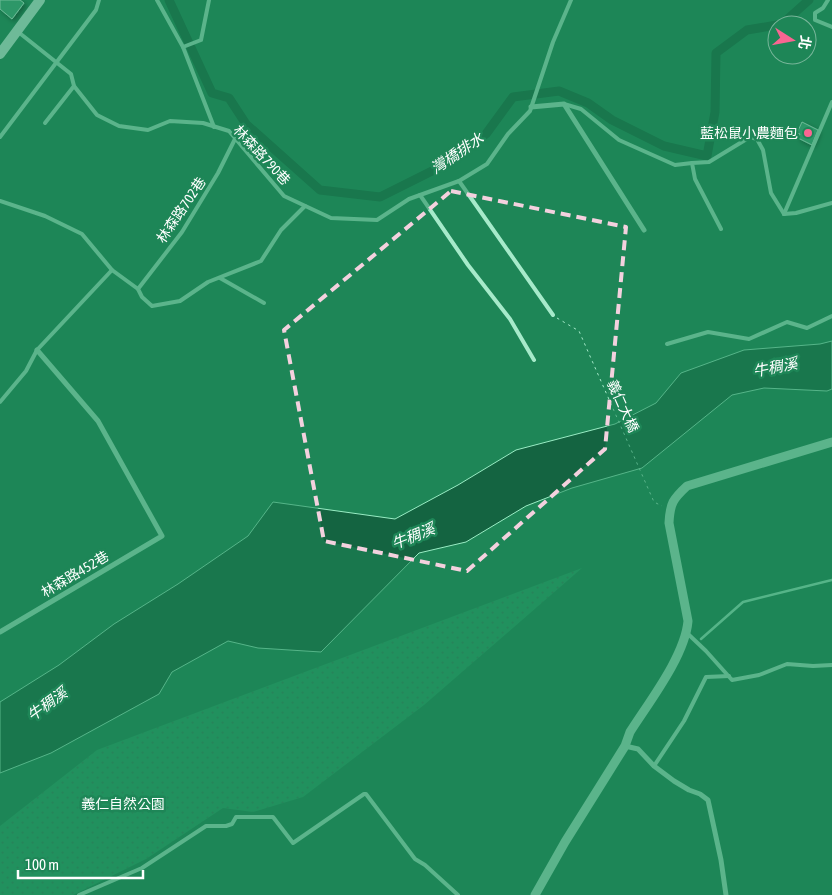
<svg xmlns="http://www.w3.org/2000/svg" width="832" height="895" font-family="'Asap Condensed','Noto Sans TC',sans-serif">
<defs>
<pattern id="park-dots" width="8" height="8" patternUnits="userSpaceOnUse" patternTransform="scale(1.25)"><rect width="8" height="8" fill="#279e67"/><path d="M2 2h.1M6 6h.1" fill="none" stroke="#34815e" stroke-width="1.8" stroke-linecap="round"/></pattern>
<filter id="shadow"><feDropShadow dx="2.5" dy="2.5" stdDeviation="2.5" flood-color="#0009"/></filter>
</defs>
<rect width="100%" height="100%" fill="#1e8657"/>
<polygon fill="url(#park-dots)" points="582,568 424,705 303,797 253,812 223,808 146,859 73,895 0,895 0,826 97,750"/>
<polygon fill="#146441" stroke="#99ecc4" points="832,341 832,389 827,391 764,388 732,395 642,468 572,488 526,506 466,542 419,553 321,652 258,648 228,641 172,672 159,694 51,753 0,773 0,702 59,665 114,624 178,584 248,536 273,502 395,519 458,485 516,450 615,424 656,403 681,373 744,350 820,344"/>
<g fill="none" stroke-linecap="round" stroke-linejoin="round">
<polyline stroke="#99ecc4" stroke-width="2.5" points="701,639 743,602 832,580"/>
<g stroke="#146441" stroke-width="9">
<polyline points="169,0 212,93 229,98 246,124 320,190 380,197 446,164 486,134 513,97 559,91 588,103 612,120 664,146 707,156 715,112 716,53 747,30 777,25"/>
<polyline points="778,25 782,24 809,0"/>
</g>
</g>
<g fill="#42ac7c" stroke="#cbf8e2" filter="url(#shadow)">
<polygon points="0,0 20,0 24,3 12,19 0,9"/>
<polygon points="802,122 818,130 812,145 798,138 800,134 797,133"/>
</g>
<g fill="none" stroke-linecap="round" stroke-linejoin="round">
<polyline stroke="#a6eaca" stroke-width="1" stroke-dasharray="2.5 4" stroke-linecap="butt" points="557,318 579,331 654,502 662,506"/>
<g stroke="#a6eaca" stroke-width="4">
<polyline points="157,0 183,47 201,40 209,0"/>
<polyline points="828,0 823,8 815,13 815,20 832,27"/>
<polyline points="17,31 71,74 74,86 45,123"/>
<polyline points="183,47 214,127"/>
<polyline points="74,86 97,115 119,126 148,130 170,121 203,123 229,131 284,196 331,218 377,220 409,199 459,181"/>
<polyline points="564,104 581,109 619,140 675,165 692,163"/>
<polyline points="0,137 96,10 99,0"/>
<polyline points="235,139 218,173 182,232 138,289 142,297 152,306 180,301 208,282 261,261 281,230 305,206"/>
<polyline points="420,195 468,265 510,319 534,360"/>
<polyline points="0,201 45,216 82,234 112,270"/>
<polyline points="784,214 832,102"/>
<polyline points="784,214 796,213 832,203"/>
<polyline points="721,229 695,179 692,163 709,162 750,137 757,139 763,150 771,193 784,214"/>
<polyline points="220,278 264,303"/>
<polyline points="553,315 459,181 487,164 508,134 530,111 553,42 571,0"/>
<polyline points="667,344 708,332 749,339 787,322 807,328 832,316"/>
<polyline points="0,402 26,371 37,350 112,270 138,289"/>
<polyline points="687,633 706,651 732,680 759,675 787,664 813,666 832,665"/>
<polyline points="654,766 684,721 706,677 729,676"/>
<polyline points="79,895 142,868 206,826 226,826 232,824 236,817 273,817 293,843 364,794 366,794 415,859 425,865 458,895"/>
</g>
<g stroke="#a6eaca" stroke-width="5">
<polyline points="531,107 564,104 644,230"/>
<polyline points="0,632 162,536 98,421 37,350"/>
<polyline points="625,746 638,749 654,766 674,781 689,790 700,794 708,800 721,860 726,895"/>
</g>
<path stroke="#a6eaca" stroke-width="9" d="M535 895 565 842 625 746 630 732C649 702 685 656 688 621L669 523C670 503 673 499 687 486L832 442"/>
<polyline stroke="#d1f8e7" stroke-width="10" points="0,54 40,0"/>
</g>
<path d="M0 0H832V895H0ZM451 191 626 227 605 449 467 571 324 541 284 330Z" fill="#1e8657" fill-opacity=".55" fill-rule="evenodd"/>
<path fill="none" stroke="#f3d1de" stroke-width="4" stroke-dasharray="10 6" stroke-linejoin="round" d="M451 191 626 227 605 449 467 571 324 541 284 330Z"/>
<circle fill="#fa6592" stroke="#1e8657" stroke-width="2" cx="808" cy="133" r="5"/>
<g text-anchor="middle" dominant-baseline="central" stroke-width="5" stroke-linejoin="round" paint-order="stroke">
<g font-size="14" fill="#fff" stroke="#1e8657" text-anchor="end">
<text x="798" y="133">藍松鼠小農麵包</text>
</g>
<g font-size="14" fill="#fff" stroke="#1e8657">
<text transform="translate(262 155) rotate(47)">林森路790巷</text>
<text transform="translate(181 210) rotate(-56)">林森路702巷</text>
<text transform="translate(623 406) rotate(66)">義仁大橋</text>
<text transform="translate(75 574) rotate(-31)">林森路452巷</text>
</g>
<g font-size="14" fill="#fcfffe" stroke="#1e8657">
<text x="123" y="804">義仁自然公園</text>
</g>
<g font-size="15" font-style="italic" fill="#fff" stroke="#1e8657">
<text transform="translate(457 153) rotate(-34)">灣橋排水</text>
<text transform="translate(775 367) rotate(-11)">牛稠溪</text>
<text transform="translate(413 536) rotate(-22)">牛稠溪</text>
<text transform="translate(47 704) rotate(-36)">牛稠溪</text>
</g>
</g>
<g transform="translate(792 40) rotate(101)"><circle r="24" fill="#1e8657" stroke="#78b69a"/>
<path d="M0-4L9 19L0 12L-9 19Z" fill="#fa6592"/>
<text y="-8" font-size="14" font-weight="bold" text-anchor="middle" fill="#ffffff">北</text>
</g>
<path d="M18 870v8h125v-8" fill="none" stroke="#ffffff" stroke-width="2.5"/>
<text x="25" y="870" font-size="15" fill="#ffffff" stroke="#1e8657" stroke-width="4" paint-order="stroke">100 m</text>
</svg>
